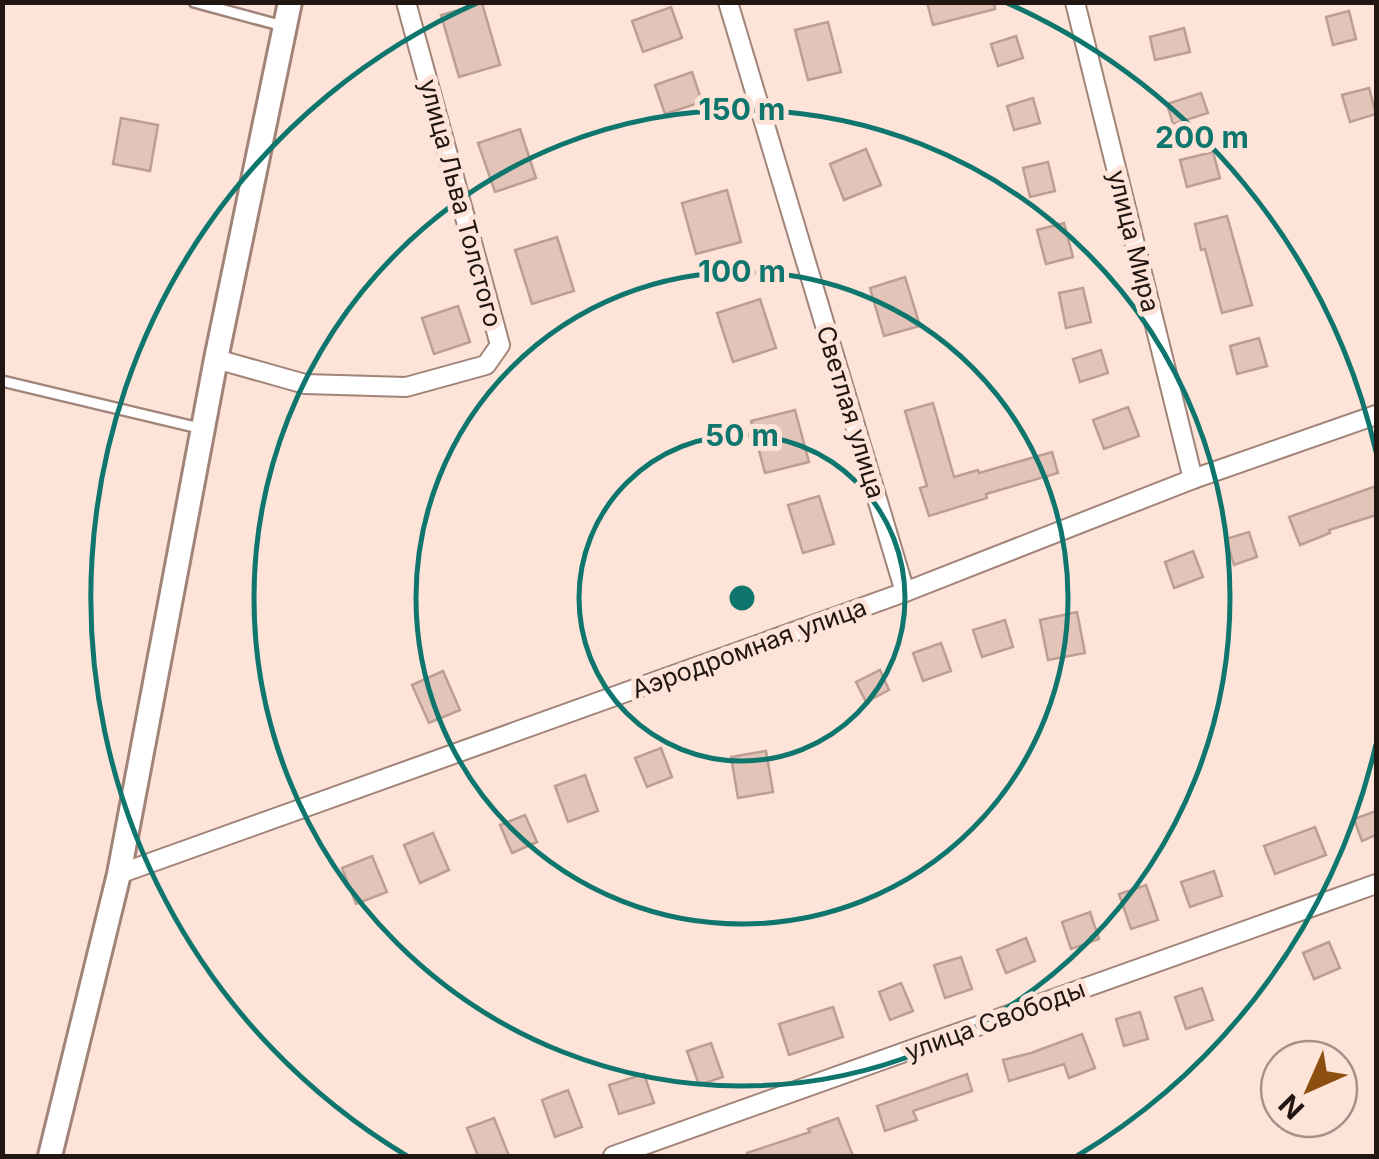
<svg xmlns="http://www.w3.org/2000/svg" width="1379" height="1159" font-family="Inter,sans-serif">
<rect width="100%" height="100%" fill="#fee3d9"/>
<g fill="#e4c4b8" stroke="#bd9e92" stroke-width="2.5">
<polygon points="927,2 994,2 995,9 933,25"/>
<polygon points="482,3 500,65 459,77 441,15"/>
<polygon points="671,7 682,38 643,52 632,21"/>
<polygon points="1349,11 1356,39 1333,45 1326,17"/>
<polygon points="828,22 841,72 808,80 795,30"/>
<polygon points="1184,28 1190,52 1155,60 1150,37"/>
<polygon points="1016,36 1023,58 998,66 991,44"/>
<polygon points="692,72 702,102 665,114 655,85"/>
<polygon points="1369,88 1376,114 1350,122 1342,95"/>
<polygon points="1201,93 1208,113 1173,124 1167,104"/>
<polygon points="1033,98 1040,123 1014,130 1007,106"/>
<polygon points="121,118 158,125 150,171 113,164"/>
<polygon points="520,129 536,178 495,192 478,143"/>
<polygon points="866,149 881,185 844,200 830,164"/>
<polygon points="1213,152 1220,178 1187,187 1180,160"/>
<polygon points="1048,162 1055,191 1030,197 1023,168"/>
<polygon points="727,190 741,242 696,254 682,203"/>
<polygon points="1227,216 1252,305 1222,313 1205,249 1201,250 1195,224"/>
<polygon points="1064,223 1073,257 1046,264 1037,230"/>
<polygon points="557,237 574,291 532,304 515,250"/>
<polygon points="905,277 920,326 884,336 870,288"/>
<polygon points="1083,288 1091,322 1066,328 1059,293"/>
<polygon points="760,299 776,348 733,362 717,313"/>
<polygon points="458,306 470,342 434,354 422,318"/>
<polygon points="1259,338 1267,366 1237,374 1230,346"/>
<polygon points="1101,350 1108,373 1080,382 1073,359"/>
<polygon points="933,403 954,477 978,470 979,473 1052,452 1058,473 986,494 987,498 929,516 920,488 927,486 905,411"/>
<polygon points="1128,407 1139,436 1104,449 1093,420"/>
<polygon points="795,410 809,462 765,473 751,421"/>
<polygon points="1376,486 1376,515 1329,530 1330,533 1300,545 1289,517"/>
<polygon points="819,496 834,544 803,553 788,505"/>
<polygon points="1249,532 1257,557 1234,565 1226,539"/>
<polygon points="1193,551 1203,577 1174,588 1165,562"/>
<polygon points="1077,612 1085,653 1048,660 1040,620"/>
<polygon points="1005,620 1013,647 982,657 973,630"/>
<polygon points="941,643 951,671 923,681 913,653"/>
<polygon points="880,670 889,690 866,702 856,682"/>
<polygon points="443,671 460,710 429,723 412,685"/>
<polygon points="661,748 672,777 647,787 635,758"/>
<polygon points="766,751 773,792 738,798 731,757"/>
<polygon points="585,775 598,811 568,822 555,786"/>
<polygon points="1376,811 1376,835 1362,841 1354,819"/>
<polygon points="525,815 537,842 512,853 500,825"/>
<polygon points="1315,827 1326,855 1275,874 1264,846"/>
<polygon points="433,833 449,870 420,883 404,845"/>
<polygon points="372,856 387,892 356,904 342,868"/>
<polygon points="1214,871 1222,896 1190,907 1181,882"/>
<polygon points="1146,885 1158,920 1131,929 1119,894"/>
<polygon points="1090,912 1099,939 1071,949 1062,922"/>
<polygon points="1026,938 1035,961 1006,973 997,950"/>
<polygon points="1329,942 1340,968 1314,979 1303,953"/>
<polygon points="961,957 972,989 945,998 934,965"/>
<polygon points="901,983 913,1011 890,1020 879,992"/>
<polygon points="1202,988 1213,1020 1186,1029 1175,997"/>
<polygon points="833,1007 843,1037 789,1055 779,1024"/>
<polygon points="1140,1012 1148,1039 1124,1046 1116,1019"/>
<polygon points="1082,1034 1095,1068 1069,1078 1064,1064 1009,1081 1003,1060 1031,1053"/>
<polygon points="711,1043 723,1077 699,1085 687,1051"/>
<polygon points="644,1074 654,1103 619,1114 609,1085"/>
<polygon points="967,1074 972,1091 913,1111 917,1120 885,1131 877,1106"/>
<polygon points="568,1090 582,1127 555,1137 542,1100"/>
<polygon points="494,1118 509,1156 478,1156 467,1128"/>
<polygon points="838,1118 853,1156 747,1156 747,1153 810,1132 808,1129"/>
</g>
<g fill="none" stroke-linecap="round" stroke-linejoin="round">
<g stroke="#a18378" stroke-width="14">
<g id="service">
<polyline points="194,2 283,26"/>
<polyline points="2,381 199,428"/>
</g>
</g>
<g stroke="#a18378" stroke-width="22">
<g id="minor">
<polyline points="728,2 905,592"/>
<polyline points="1075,2 1193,479"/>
<polyline points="216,359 305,384 406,387 486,365 500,345 406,2"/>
<polyline points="119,874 905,592 1193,479 1376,415"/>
<polyline points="613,1156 1376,884"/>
</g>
</g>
<g stroke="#a18378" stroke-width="28">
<polyline id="tertiary" points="50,1156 119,874 216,359 290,2"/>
</g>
<use href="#service" stroke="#fff" stroke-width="9"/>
<use href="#minor" stroke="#fff" stroke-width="18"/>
<use href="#tertiary" stroke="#fff" stroke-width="22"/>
</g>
<g fill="none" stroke="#0f766e" stroke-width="5">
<circle cx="742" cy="598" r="163"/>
<circle cx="742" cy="598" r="326"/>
<circle cx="742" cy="598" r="488"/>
<path d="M1376 744A651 651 0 0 1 1077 1156M407 1156A651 651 0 0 1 477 3M1007 3A651 651 0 0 1 1376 452"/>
</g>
<g text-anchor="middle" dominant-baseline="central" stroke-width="10" stroke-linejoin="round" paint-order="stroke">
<g font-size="25" fill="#211611" stroke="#fee3d9">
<text transform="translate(461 203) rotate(75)">улица Льва Толстого</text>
<text transform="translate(1134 241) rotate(76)">улица Мира</text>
<text transform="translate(851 412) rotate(73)">Светлая улица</text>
<text transform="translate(749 648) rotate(-20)">Аэродромная улица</text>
<text transform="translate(995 1020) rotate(-20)">улица Свободы</text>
</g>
</g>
<circle cx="742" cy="598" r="15" fill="#0f766e" stroke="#fee3d9" stroke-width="5"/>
<g font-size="30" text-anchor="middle" font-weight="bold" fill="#0f766e" stroke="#fee3d9" stroke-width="10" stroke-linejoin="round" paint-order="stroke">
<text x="742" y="120">150 m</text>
<text x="1202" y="148">200 m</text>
<text x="742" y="282">100 m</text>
<text x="742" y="446">50 m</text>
</g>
<rect width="1379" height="1159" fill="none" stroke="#211611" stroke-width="10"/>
<g transform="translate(1309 1089) rotate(225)"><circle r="48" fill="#fee3d9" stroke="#a69189" stroke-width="2.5"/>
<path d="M0-8L18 38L0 25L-18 38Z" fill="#8c4f0f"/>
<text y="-15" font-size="28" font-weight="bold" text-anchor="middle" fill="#211611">N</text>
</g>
</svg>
